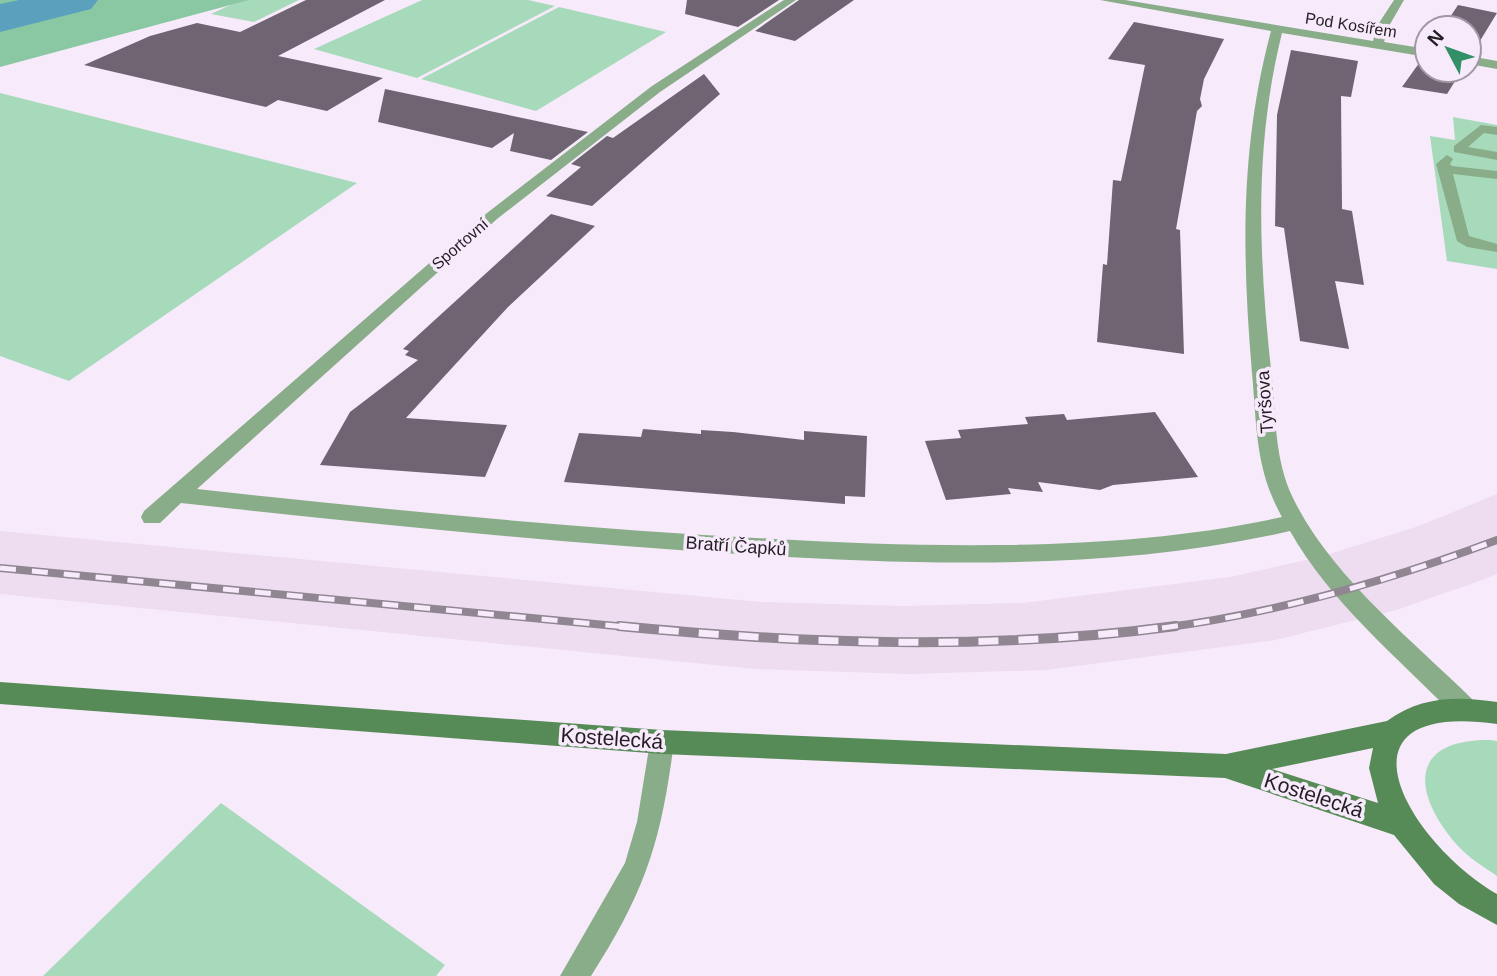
<svg xmlns="http://www.w3.org/2000/svg" width="1497" height="976" font-family="Helvetica,sans-serif">
<rect width="100%" height="100%" fill="#f7eafa"/>
<polygon fill="#eedcf1" points="1497,494 1497,574 1482,580 1396,610 1275,640 1046,670 910,674 755,669 0,594 0,531 761,602 902,606 1023,603 1230,577 1320,557 1419,526"/>
<g fill="#a7dabb">
<polygon points="241,0 299,0 254,22 211,14"/>
<polygon points="422,0 528,0 555,6 417,78 314,49"/>
<polygon points="559,7 666,32 536,111 421,79"/>
<polygon points="0,93 357,183 69,381 0,356"/>
<polygon points="1453,117 1497,125 1497,269 1447,261 1430,136 1455,140"/>
<path d="M1490 740 1497 741V876C1484 867 1469 858 1458 846 1413 796 1406 739 1490 740Z"/>
<polygon points="221,803 445,965 436,976 43,976"/>
</g>
<polygon fill="#8ac8a4" points="0,0 249,0 0,67"/>
<g fill="none" stroke-linecap="round" stroke-linejoin="round">
<polygon fill="#5ba0bd" fill-rule="evenodd" points="19,0 98,0 91,9 0,32 0,4"/>
</g>
<g fill="#6f6471">
<polygon points="306,0 385,0 278,56 383,78 327,111 278,100 266,107 84,65 150,36 197,23 240,32"/>
<polygon points="687,0 779,0 738,27 685,14"/>
<polygon points="799,0 854,0 795,41 755,31"/>
<polygon points="1458,5 1497,13 1472,54 1469,54 1469,28 1443,28"/>
<polygon points="1134,22 1224,39 1204,79 1200,99 1202,106 1197,111 1176,229 1180,230 1184,354 1097,342 1103,264 1107,265 1113,180 1121,181 1145,65 1108,59"/>
<polygon points="1291,50 1358,61 1351,97 1341,96 1342,209 1352,211 1364,285 1335,281 1349,349 1300,341 1284,228 1275,226 1277,115"/>
<polygon points="1422,59 1427,59 1427,70 1462,70 1447,94 1402,87"/>
<polygon points="704,74 720,94 592,206 546,196 581,167 571,164 607,136 613,138"/>
<polygon points="385,89 532,120 588,132 551,160 510,151 514,133 492,148 378,122"/>
<polygon points="551,214 595,226 508,307 406,418 507,425 485,477 320,465 350,412 418,360 405,355 409,351 403,349"/>
<polygon points="1155,412 1198,477 1113,485 1100,490 1038,482 1043,492 1008,488 1011,494 946,500 925,441 961,438 958,430 1028,424 1025,417 1064,414 1067,420"/>
<polygon points="643,429 701,434 701,430 733,432 804,440 804,431 867,436 865,497 845,496 845,504 564,482 579,433 641,437"/>
</g>
<g fill="none" stroke-linecap="round" stroke-linejoin="round">
<g fill="#89ad89" fill-rule="evenodd">
<polygon points="1481,125 1497,127 1497,135 1484,133 1468,147 1497,152 1497,160 1454,152 1454,146"/>
<polygon points="1447,155 1453,159 1450,164 1452,166 1497,171 1497,179 1453,174 1469,236 1497,244 1497,252 1467,247 1457,241 1436,164"/>
<path d="M662 731 671 734 674 742C661 842 646 890 591 976H560L625 863 637 822 650 742 653 734Z"/>
</g>
<g fill="#89ad89" fill-rule="evenodd">
<path d="M784 0H796L660 92 497 219 197 489C389 510 581 529 775 539 936 548 1124 552 1282 517 1255 469 1257 427 1252 373 1242 254 1240 147 1271 31L1100 0H1125L1373 41 1377 26 1394 0H1404L1389 26 1384 42 1427 49V57L1282 33C1253 150 1259 260 1272 379 1276 420 1275 461 1293 498 1330 575 1412 640 1472 699L1476 707 1472 715 1463 718 1454 715C1398 658 1330 602 1290 531 1108 573 907 565 722 553 541 541 361 523 181 503L160 523H144L141 517 144 511 487 213 652 86Z"/>
<polygon points="1469,56 1497,61 1497,69 1469,64"/>
</g>
<path fill="#568b57" fill-rule="evenodd" d="M0 682 662 730 1226 754 1387 721C1421 696 1457 696 1497 702V724C1323 700 1410 844 1497 894V925L1459 904 1434 884 1394 835 1225 778 662 754 0 704ZM1373 748 1369 768 1378 803 1272 769Z"/>
<g stroke="#8f8691" stroke-width="8">
<g id="rail-far1">
<polyline points="0,568 637,628"/>
<path d="M1162 628C1278 613 1388 581 1497 540"/>
</g>
</g>
<g stroke="#8f8691" stroke-width="10">
<path id="rail" d="M619 626C805 644 989 651 1176 626"/>
</g>
<use href="#rail-far1" stroke="#f7eafa" stroke-width="5" stroke-dasharray="16" stroke-linecap="butt"/>
<use href="#rail" stroke="#f7eafa" stroke-width="7" stroke-dasharray="20" stroke-linecap="butt"/>
</g>
<g text-anchor="middle" dominant-baseline="central" stroke-width="7" stroke-linejoin="round" paint-order="stroke">
<g font-size="16" fill="#231e23" stroke="#f7eafa">
<text transform="translate(1351 25) rotate(9)">Pod Kosířem</text>
<text transform="translate(460 244) rotate(-41)">Sportovní</text>
</g>
<g font-size="18" fill="#231e23" stroke="#f7eafa">
<text transform="translate(1265 402) rotate(-94)">Tyršova</text>
<text transform="translate(736 546) rotate(4)">Bratří Čapků</text>
</g>
<g font-size="21" fill="#231e23" stroke="#f7eafa">
<text transform="translate(612 738) rotate(4)">Kostelecká</text>
<text transform="translate(1314 795) rotate(18)">Kostelecká</text>
</g>
</g>
<g transform="translate(1448 49) rotate(311)"><circle r="33" fill="#f7eafa" stroke="#a298a4" stroke-width="2"/>
<path d="M0-5L12 26L0 18L-12 26Z" fill="#338f66"/>
<text y="-10" font-size="19" font-weight="bold" text-anchor="middle" fill="#231e23">N</text>
</g>
</svg>
